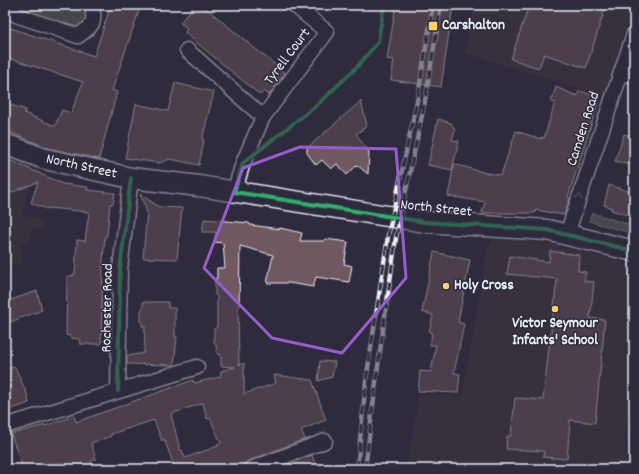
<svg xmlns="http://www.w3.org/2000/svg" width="639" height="474" font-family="Dekko,sans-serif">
<defs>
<pattern id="park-dots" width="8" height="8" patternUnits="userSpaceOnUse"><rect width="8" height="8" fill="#61695c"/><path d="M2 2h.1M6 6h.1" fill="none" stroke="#787f74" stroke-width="1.8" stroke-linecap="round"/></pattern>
</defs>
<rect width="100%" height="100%" fill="#2f2a3d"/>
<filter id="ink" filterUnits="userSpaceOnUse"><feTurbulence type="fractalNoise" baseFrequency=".025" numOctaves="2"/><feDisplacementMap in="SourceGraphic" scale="8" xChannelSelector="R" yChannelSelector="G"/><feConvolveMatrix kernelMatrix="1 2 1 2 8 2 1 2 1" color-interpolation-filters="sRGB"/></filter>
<g filter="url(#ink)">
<g fill="#423847">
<polygon points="474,5 634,5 604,97 465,53"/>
<polygon points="5,155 40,169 26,197 28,199 22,215 43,219 42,230 31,230 31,243 20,243 23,262 5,267"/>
<polygon points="494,237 551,244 634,265 634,354 626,446 625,469 406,469 419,393 462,397 487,249"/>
</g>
<g fill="url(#park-dots)" stroke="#a4adaa">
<polygon points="12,5 87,5 86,24 76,30 20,13"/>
<polygon points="592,213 634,226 634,234 589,221"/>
</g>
<g fill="#6f595e" stroke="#e8f1f8" fill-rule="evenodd">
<polygon points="111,5 141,5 112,90 117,92 99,159 48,148 5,130 5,103 26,110 24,113 55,126 62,110 71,113 83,82 5,57 5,26 94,56"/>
<polygon points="195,5 202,5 285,73 269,95 264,91 260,95 185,33 187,28 180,23"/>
<polygon points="396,5 453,5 441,87 391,80 394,60 387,59"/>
<polygon points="529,5 606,5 586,68 544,54 539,68 511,59"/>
<polygon points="175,83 214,92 202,140 204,140 199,165 170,159 159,163 125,158 136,104 168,111"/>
<polygon points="556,87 577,96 579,91 600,97 568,197 570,198 564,215 536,210 535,213 482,213 485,202 448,196 454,164 486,173 501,175 516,131 541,139 541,137 544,138 555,103 551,102"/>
<polygon points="361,101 367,126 356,134 369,152 368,174 357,165 347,175 337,164 331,169 322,160 316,165 307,153 307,148"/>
<polygon points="438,119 451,123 455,130 452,140 459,141 452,170 428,165"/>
<polygon points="624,134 634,137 634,166 615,161"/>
<polygon points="5,158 63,184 88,187 87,190 115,193 113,204 110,204 107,236 105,236 103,259 101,344 80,344 79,339 71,338 70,336 66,335 67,276 73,276 73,274 75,274 77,240 85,241 89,212 48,208 47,209 31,203 38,182 5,195"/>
<polygon points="609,185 634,193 634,217 611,210 612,208 604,205"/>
<polygon points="140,194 159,207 182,208 177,259 143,258 147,212"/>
<path d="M204 219 249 223 250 225 280 229V228L302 233 300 241H324L325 239 348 242 344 264 352 266 349 282 316 277 313 287 289 283H267L273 255 240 246 239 307H238L239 365 244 363V394L276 383 274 375 312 380 326 420 301 430 305 439 248 461 244 464 243 469H167L174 465 164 439 162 441 154 420 111 434V436L91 443 96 459 91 461 93 469H79L78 465 66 469H23L11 434 45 425V426L74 416 76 422 193 380 194 383 220 377 221 371 235 367 221 366V355L217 354 216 345 214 343V329L217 327V296L215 295V279L217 278V268H225L223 243 214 242 216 232H202ZM203 403 207 419 210 418 221 443 217 445 218 446 185 458 182 450H180L171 414Z"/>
<polygon points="550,251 579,255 578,271 586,272 584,281 594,282 590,318 605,320 595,423 570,420 567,459 543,457 544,451 506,449 507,436 511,436 515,398 543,400 557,279 507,274 510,256 549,262"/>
<polygon points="434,252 470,260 458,322 464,324 454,373 460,374 458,393 418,391 420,371 431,372 436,345 430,345 432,333 429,332 433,315 422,312"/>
<polygon points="37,291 42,310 5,324 5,302"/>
<polygon points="143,302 168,302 168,308 175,308 175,337 177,337 174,365 127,364 127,356 144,353 145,326 142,326 142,322 141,321 141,310 143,308"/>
<polygon points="320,361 335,362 332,377 318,381"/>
<polygon points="15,367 27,394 29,403 9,410 8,407 5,408 5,369"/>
<polygon points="312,455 317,469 275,469"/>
</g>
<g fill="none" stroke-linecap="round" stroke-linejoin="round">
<g stroke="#e8f1f8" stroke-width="17">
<g id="minor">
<path d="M9 5 16 15 78 36C92 26 97 23 91 5"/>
<polyline points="187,50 263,117"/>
<polyline points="621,73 634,76"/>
<polyline points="234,192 243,163 263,117 327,32 294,5"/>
<polyline points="567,234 634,34"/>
<polyline points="118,391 120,269 131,178"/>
<polyline points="5,426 197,367"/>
<polyline points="251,469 325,441"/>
</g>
</g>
<g stroke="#e8f1f8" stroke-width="23">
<g id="secondary">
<path id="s1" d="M5 144 45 159 131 178 199 186 425 222 547 230 634 251"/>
</g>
</g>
<use href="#minor" stroke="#2f2a3d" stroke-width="14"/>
<use href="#secondary" stroke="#2f2a3d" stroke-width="20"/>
<g stroke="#e8f1f8" stroke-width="4.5">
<g id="rail">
<polyline points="357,469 366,381 388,236 418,96 433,5"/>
<polyline points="365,469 378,366 396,238 425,101 441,5"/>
</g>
</g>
<use href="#rail" stroke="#2f2a3d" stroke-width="3" stroke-dasharray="9" stroke-linecap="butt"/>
<g stroke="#2f2a3d" stroke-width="6">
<g id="cycleway">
<polyline points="384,5 378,42 357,67 317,105 243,163 234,192 425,222 547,230 634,251"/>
<polyline points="118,391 120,269 131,178"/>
</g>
</g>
<use href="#cycleway" stroke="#2db169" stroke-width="4"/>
</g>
<defs><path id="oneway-chevron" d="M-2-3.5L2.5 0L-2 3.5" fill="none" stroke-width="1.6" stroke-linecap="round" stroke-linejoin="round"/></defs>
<use stroke="#70707e" href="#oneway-chevron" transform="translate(579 197) rotate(-72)"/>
</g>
<path d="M0 0H639V474H0ZM300 147 396 149 406 278 342 353 272 338 204 268 243 168Z" fill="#2f2a3d" fill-opacity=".55" fill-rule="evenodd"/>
<path fill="none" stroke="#965dcd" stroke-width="3" stroke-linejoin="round" d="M300 147 396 149 406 278 342 353 272 338 204 268 243 168Z"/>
<g fill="#ffd166" stroke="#2f2a3d" stroke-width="1.5">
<rect x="428" y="21" width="10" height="10" rx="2"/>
<circle cx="446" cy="286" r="4"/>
<circle cx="555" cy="309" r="4"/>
</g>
<g text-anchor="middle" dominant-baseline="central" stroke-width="3" stroke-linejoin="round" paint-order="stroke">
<g font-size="15" font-weight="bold" fill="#e8f1f8" stroke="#2f2a3d" text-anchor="start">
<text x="442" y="26">Carshalton</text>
<text x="454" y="286">Holy Cross</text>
<text x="555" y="324" text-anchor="middle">Victor Seymour<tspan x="555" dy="17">Infants' School</tspan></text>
</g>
<g font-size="15" fill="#e8f1f8" stroke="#2f2a3d">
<text transform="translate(288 57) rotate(-53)">Tyrell Court</text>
<text transform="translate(584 129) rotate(-72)">Camden Road</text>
<text stroke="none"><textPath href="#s1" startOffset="80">North Street</textPath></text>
<text transform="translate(436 209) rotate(6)">North Street</text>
<text transform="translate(108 308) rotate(-89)">Rochester Road</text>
</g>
</g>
<rect width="639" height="474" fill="none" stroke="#2f2a3d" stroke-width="20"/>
<rect x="10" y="10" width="619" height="454" fill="none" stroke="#e8f1f8" stroke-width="1.5" filter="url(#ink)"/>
</svg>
